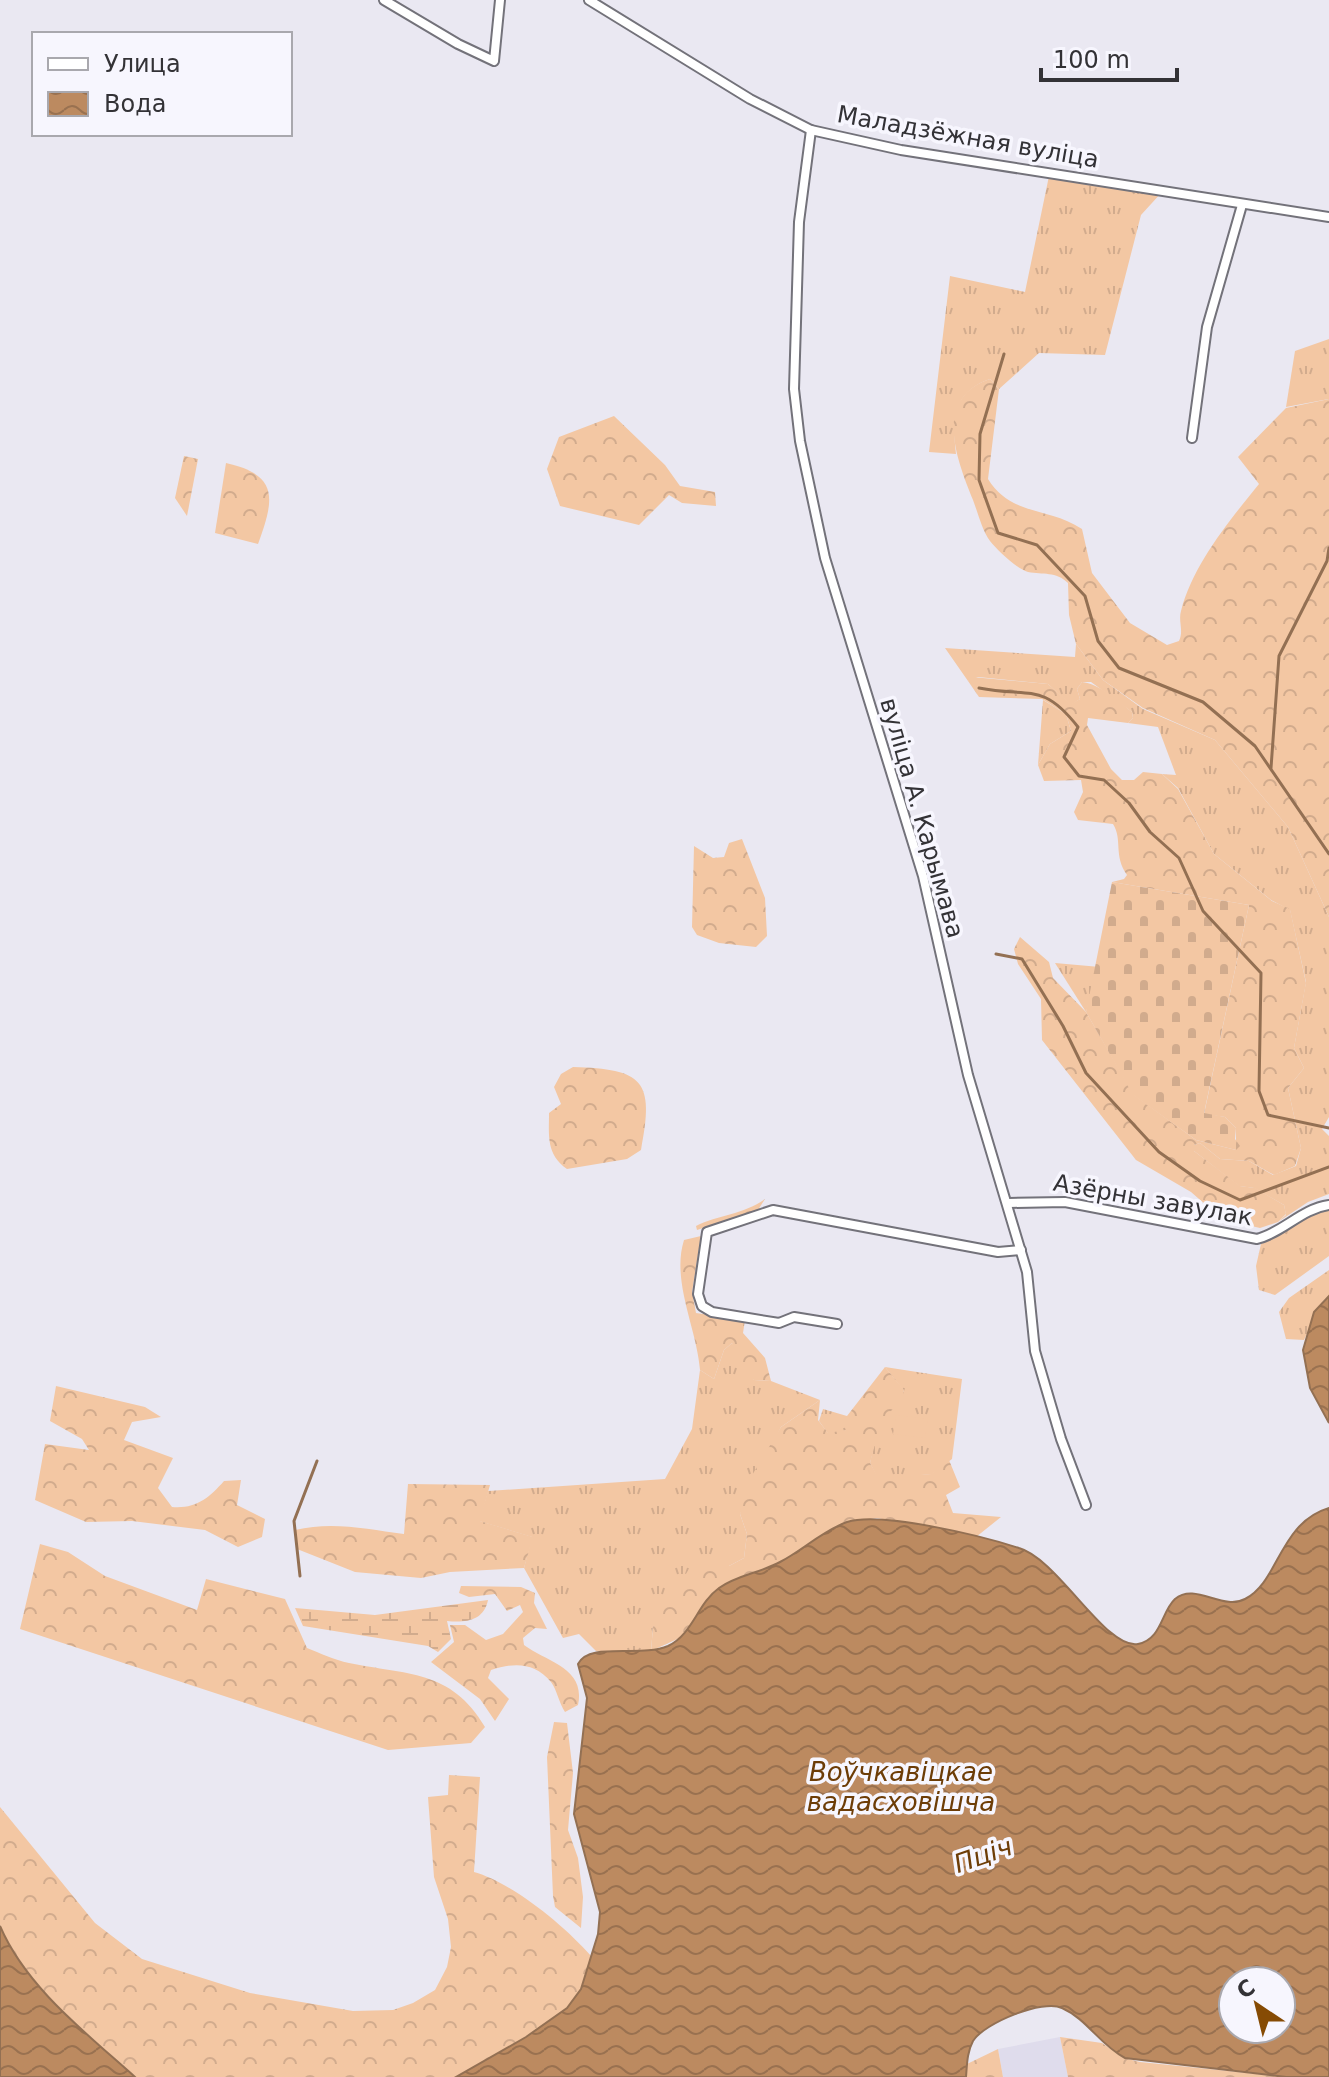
<svg xmlns="http://www.w3.org/2000/svg" width="1329" height="2077" font-family="'DejaVu Sans',sans-serif">
<defs>
<pattern id="grass-tufts" width="24" height="20" patternUnits="userSpaceOnUse" patternTransform="scale(2)"><rect width="24" height="20" fill="#f3c7a3"/><path d="M3 7l-1-3M5 7V3M7 7l1-3M15 17l-1-3M17 17v-4M19 17l1-3" fill="none" stroke="#d1ab8d"/></pattern>
<pattern id="forest-crowns" width="20" height="18" patternUnits="userSpaceOnUse" patternTransform="scale(2)"><rect width="20" height="18" fill="#f3c7a3"/><path d="M2 6a3 3 0 1 1 6 0M12 15a3 3 0 1 1 6 0" fill="none" stroke="#d1ab8d"/></pattern>
<pattern id="wetland-marsh" width="20" height="14" patternUnits="userSpaceOnUse" patternTransform="scale(2)"><rect width="20" height="14" fill="#f3c7a3"/><path d="M1 5h8M5 5V1M11 12h8M15 12V8" fill="none" stroke="#d1ab8d"/></pattern>
<pattern id="cemetery-stones" width="16" height="16" patternUnits="userSpaceOnUse" patternTransform="scale(2)"><rect width="16" height="16" fill="#f3c7a3"/><path d="M2 7V4a2 2 0 0 1 4 0v3zM10 15v-3a2 2 0 0 1 4 0v3z" fill="#d1ab8d"/></pattern>
<pattern id="water-waves" width="16" height="10" patternUnits="userSpaceOnUse" patternTransform="scale(2)"><rect width="16" height="10" fill="#bc8a60"/><path d="M0 5q4-4 8 0t8 0" fill="none" stroke="#997150"/></pattern>
</defs>
<rect width="100%" height="100%" fill="#eae8f2"/>
<polygon fill="#dfdcec" points="1060,2037 1068,2077 1003,2077 998,2049"/>
<g fill="url(#grass-tufts)">
<path d="M1049 176 1162 192 1141 215 1105 355 1039 353 999 389 990 379C953 392 952 419 956 454L929 452 950 276 1025 292Z"/>
<polygon points="1329,339 1329,399 1286,407 1295,351"/>
<polygon points="1076,644 1103,680 1143,709 1215,740 1288,827 1329,917 1329,1117 1322,1129 1329,1136 1329,1194 1308,1202 1278,1222 1286,1215 1284,1205 1254,1188 1239,1186 1194,1151 1194,1145 1200,1143 1220,1159 1249,1161 1273,1175 1296,1166 1301,1148 1288,1088 1304,1068 1294,1048 1306,982 1290,910 1271,900 1214,854 1178,788 1162,774 1176,775 1158,727 1128,723 1133,718 1132,712 1091,682 1082,682 1077,689 1080,699 1071,705 1048,684 978,677 968,681 945,648 1075,657"/>
<polygon points="1043,700 1066,714 1071,731 1050,744 1038,765"/>
<polygon points="1055,963 1100,967 1086,1012"/>
<path d="M1329 1210V1256L1275 1295 1259 1290 1256 1266 1261 1244C1284 1234 1304 1214 1329 1210Z"/>
<polygon points="1329,1270 1329,1296 1323,1301 1304,1340 1286,1339 1279,1312 1289,1298"/>
<polygon points="732,1343 754,1380 771,1381 820,1400 781,1427 740,1514 747,1534 744,1558 729,1566 653,1627 651,1651 596,1651 579,1634 563,1638 524,1568 532,1537 479,1521 488,1491 665,1479 692,1429 700,1370 714,1379 724,1350"/>
<polygon points="885,1367 962,1379 952,1459 932,1474 878,1479 870,1463 879,1421 904,1391"/>
<polygon points="823,1409 847,1416 847,1430 829,1435 819,1421"/>
</g>
<g fill="url(#forest-crowns)">
<path d="M990 379 999 389 988 479C1012 517 1047 506 1082 529L1092 573 1130 623 1167 645 1179 641C1184 631 1178 621 1181 611 1193 564 1230 520 1259 484L1238 457 1286 408 1329 399V917L1288 827 1215 740 1143 708 1103 680 1076 644 1069 615 1068 583C1056 571 1043 575 1028 572 1017 569 997 550 990 541 982 530 978 513 973 500 957 460 932 398 990 379Z"/>
<polygon points="614,416 665,465 680,486 715,492 716,506 682,503 669,495 639,525 560,506 547,469 559,437"/>
<polygon points="184,456 198,459 187,516 175,498"/>
<path d="M226 463C280 475 274 500 258 544L215 533Z"/>
<path d="M972 677 1048 684 1071 704 1080 699 1077 689 1082 682C1098 683 1120 702 1132 712L1133 718 1128 723 1088 718 1087 725 1111 769 1122 780H1134L1143 772 1162 774 1178 789 1214 854 1272 901 1290 909 1306 983 1294 1048 1304 1068 1288 1088 1301 1148 1295 1166 1274 1175 1249 1161 1220 1159 1200 1143 1194 1145V1151L1240 1186 1255 1188 1284 1205 1286 1214 1278 1222 1260 1228 1222 1219 1191 1192 1136 1160 1042 1040 1041 999 1018 964 1014 949 1020 937 1049 962 1053 978 1086 1012 1134 1095 1196 1140 1236 1150V1128L1225 1117 1204 1114 1249 905 1112 882 1124 879 1127 875C1113 855 1123 840 1113 824L1078 820 1074 812 1083 792 1081 780 1044 781 1038 765 1050 744 1071 731 1066 714 1042 699 979 697 968 681Z"/>
<polygon points="742,839 765,898 767,936 756,947 719,943 697,935 692,927 694,846 713,858 724,857 729,843"/>
<path d="M573 1067C643 1069 655 1080 641 1150L627 1159 567 1169C546 1154 549 1136 549 1113L561 1104 554 1087 561 1074Z"/>
<path d="M765 1199 758 1210 697 1230 696 1226C718 1215 745 1214 765 1199Z"/>
<path d="M701 1236 692 1292 696 1313 745 1320 743 1333 765 1358 771 1381 754 1380 742 1373 732 1343 724 1350 714 1379 700 1370C697 1329 671 1281 684 1240Z"/>
<polygon points="885,1367 904,1390 902,1399 881,1422 870,1463 878,1477 931,1474 949,1460 960,1487 946,1495 953,1513 1001,1517 976,1537 877,1518 849,1522 782,1561 717,1589 684,1636 651,1651 653,1627 689,1569 716,1556 729,1566 744,1558 747,1534 740,1514 745,1487 781,1427 820,1400 818,1420 828,1433 846,1430 847,1416"/>
<path d="M56 1386 145 1407 161 1417 132 1422 124 1440 173 1458 158 1488 172 1507C196 1509 209 1498 224 1481L241 1480 237 1505 265 1519 262 1537 238 1547 205 1530 132 1521 86 1522 35 1500 45 1444 89 1450 82 1439 50 1421Z"/>
<path d="M408 1484 490 1485 480 1521 533 1537 524 1568 450 1572 421 1578 355 1572 297 1549 295 1530C332 1521 367 1529 404 1534Z"/>
<path d="M40 1544 68 1552 105 1576 197 1610 206 1579 285 1599 307 1648C320 1653 334 1660 349 1663 406 1675 451 1669 485 1727L471 1743 388 1750 20 1629Z"/>
<path d="M461 1586 521 1587 535 1593 534 1603 547 1629 535 1628 523 1638 524 1645C547 1662 586 1668 578 1705L565 1712C559 1703 557 1690 551 1682 534 1661 512 1663 491 1670L488 1678 509 1699 495 1721 480 1699 431 1662 454 1642 450 1625H465L486 1640 503 1634 523 1612 520 1605 507 1611 495 1594 469 1597 459 1593Z"/>
<polygon points="554,1722 567,1723 573,1773 568,1830 578,1858 583,1897 581,1928 555,1907 553,1896 547,1757"/>
<path d="M449 1775 480 1777 474 1872C513 1883 565 1926 591 1956L581 1989 567 2008 526 2037 456 2077H135C101 2046 8 1969 0 1925 0 1890 0 1843 0 1807L95 1923 142 1959 250 1993 353 2011 393 2010 413 2003 435 1990 447 1967 451 1947 448 1919 434 1877 428 1797 448 1795Z"/>
<polygon points="1060,2037 1102,2043 1124,2058 1140,2062 1286,2077 1068,2077"/>
<polygon points="998,2049 1003,2077 966,2077 967,2064"/>
</g>
<path fill="url(#wetland-marsh)" d="M488 1600C484 1621 465 1623 447 1621L451 1639 438 1652 428 1646 303 1626 295 1608 375 1615Z"/>
<polygon fill="url(#cemetery-stones)" points="1112,882 1249,905 1204,1113 1225,1117 1236,1128 1235,1139 1240,1146 1236,1150 1196,1140 1133,1095 1086,1012"/>
<polygon fill="#f3c7a3" points="896,1415 928,1419 925,1438 893,1434"/>
<g fill="url(#water-waves)" stroke="#937053" stroke-width="2" fill-rule="evenodd">
<polygon points="1329,1296 1329,1423 1310,1388 1303,1350 1314,1312"/>
<path d="M1329 1508V2077H1286L1125 2058C1100 2045 1087 2019 1062 2008 1043 1999 984 2023 973 2041 967 2052 967 2065 966 2077H456L526 2037 567 2008 581 1989 598 1934 600 1912 574 1814 587 1698 578 1664C589 1641 641 1658 668 1646 693 1634 697 1604 719 1588 737 1575 760 1573 780 1562 803 1550 822 1531 847 1522 881 1511 982 1536 1019 1548 1058 1559 1106 1650 1138 1644 1162 1639 1161 1612 1175 1599 1195 1582 1223 1611 1245 1599 1279 1582 1279 1523 1329 1508ZM1281 1981V2029H1233V1981Z"/>
<path d="M0 1926C26 1987 86 2033 135 2077H0Z"/>
</g>
<g fill="none" stroke-linecap="round" stroke-linejoin="round">
<g stroke="#937053" stroke-width="3">
<polyline points="1004,354 980,434 979,480 998,533 1037,545 1085,596 1098,641 1119,668 1203,702 1255,746 1329,854"/>
<path d="M979 688C1030 698 1042 681 1078 727L1064 757 1079 776 1104 780 1129 803 1150 832 1179 858 1203 911 1261 973 1259 1091 1268 1115 1329 1128"/>
<polyline points="1271,768 1279,656 1327,561 1329,548"/>
<polyline points="996,954 1022,959 1063,1026 1086,1073 1159,1152 1200,1181 1240,1200 1329,1167"/>
<polyline points="300,1576 294,1521 317,1461"/>
</g>
<g stroke="#73727a" stroke-width="12">
<g id="minor">
<polyline points="384,0 458,44 494,61 500,0"/>
<polyline points="589,0 750,99 811,130 901,150 1329,217"/>
<polyline points="811,130 799,222 794,389 800,441 825,558 923,876 968,1075 1027,1272 1035,1351 1061,1439 1086,1505"/>
<polyline points="1192,438 1207,327 1242,205"/>
<path d="M1009 1203 1065 1202 1257 1239C1284 1232 1301 1209 1329 1205"/>
<polyline points="837,1324 794,1317 779,1323 712,1312 702,1306 698,1294 707,1232 773,1210 998,1252 1021,1250"/>
</g>
</g>
<use href="#minor" stroke="#fff" stroke-width="8"/>
</g>
<g text-anchor="middle" dominant-baseline="central" stroke-width="7" stroke-linejoin="round" paint-order="stroke">
<g font-size="24" fill="#333236" stroke="#f7f6fe">
<text transform="translate(968 137) rotate(10)">Маладзёжная вуліца</text>
<text transform="translate(922 818) rotate(74)">вуліца А. Карымава</text>
<text transform="translate(1153 1200) rotate(10)">Азёрны завулак</text>
</g>
<g font-size="26" font-style="italic" fill="#6d3d07" stroke="#f7f6fe">
<text x="901" y="1772">Воўчкавіцкае<tspan x="901" dy="30">вадасховішча</tspan></text>
<text transform="translate(983 1855) rotate(-19)">Пціч</text>
</g>
</g>
<rect x="32" y="32" width="260" height="104" fill="#f7f6fe" stroke="#a9a8ae" stroke-width="2"/>
<rect x="48" y="58" width="40" height="12" fill="#ffffff" stroke="#a9a8ae" stroke-width="2"/>
<text x="104" y="72" font-size="24" fill="#333236">Улица</text>
<rect x="48" y="92" width="40" height="24" fill="url(#water-waves)" stroke="#a9a8ae" stroke-width="2"/>
<text x="104" y="112" font-size="24" fill="#333236">Вода</text>
<g transform="translate(1257 2005) rotate(325)"><circle r="38" fill="#f7f6fe" stroke="#a9a8ae" stroke-width="2"/>
<path d="M0-6L14 30L0 20L-14 30Z" fill="#864b04"/>
<text y="-12" font-size="22" font-weight="bold" text-anchor="middle" fill="#333236">С</text>
</g>
<path d="M1041 68v12h136v-12" fill="none" stroke="#333236" stroke-width="4"/>
<text x="1053" y="68" font-size="24" fill="#333236" stroke="#f7f6fe" stroke-width="6" paint-order="stroke">100 m</text>
</svg>
